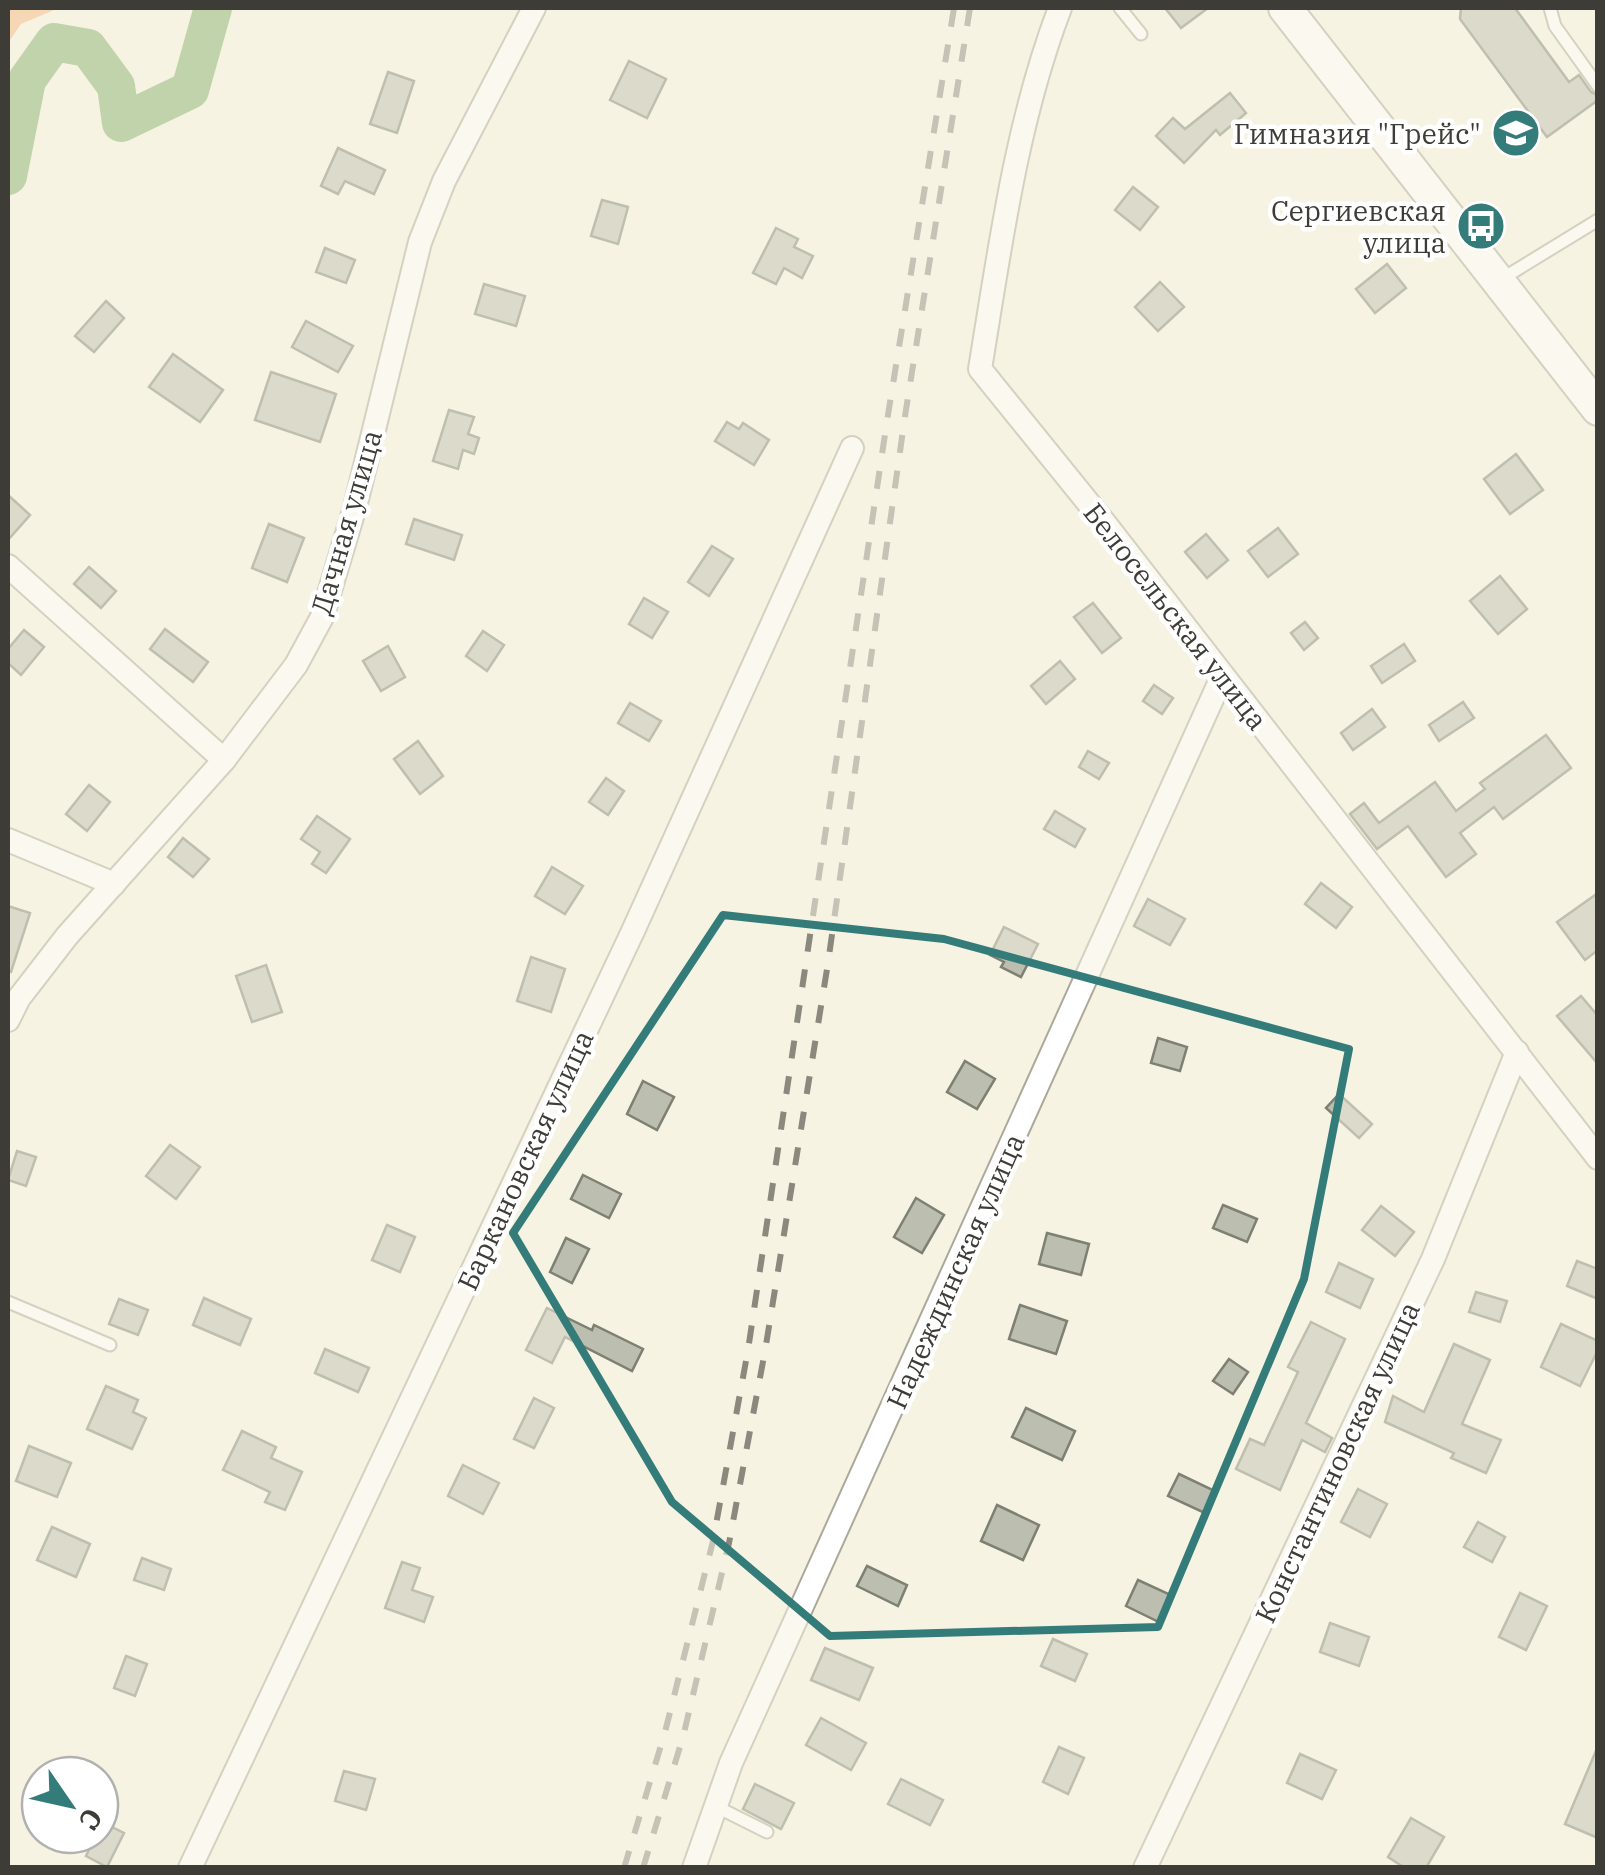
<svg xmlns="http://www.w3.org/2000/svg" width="1605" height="1875" font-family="'IBM Plex Serif',serif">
<rect width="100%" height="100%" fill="#f6f3e2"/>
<polygon fill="#f4b782" points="8,8 59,8 21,24 8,43"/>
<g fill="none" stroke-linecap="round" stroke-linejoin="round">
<polyline stroke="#7fae68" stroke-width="38" points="8,176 27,80 54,42 88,48 116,86 121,123 190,90 213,8"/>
</g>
<g fill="#bcbfb0" stroke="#7d8072" stroke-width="2.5">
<polygon points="1165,8 1208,8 1181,28"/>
<polygon points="1461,8 1515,8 1569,82 1579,75 1591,92 1598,95 1598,100 1547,137 1460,19"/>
<polygon points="629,61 666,79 647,118 610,100"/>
<polygon points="388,72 414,81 397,133 370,124"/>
<polygon points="1230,93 1246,113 1220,135 1216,130 1184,163 1156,136 1173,118 1185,129"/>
<polygon points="338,148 385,170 374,194 345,181 338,194 321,186"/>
<polygon points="1133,187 1158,207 1140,230 1115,210"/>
<polygon points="602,200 628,207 618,244 591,236"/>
<polygon points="776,228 798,239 794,247 813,256 802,278 784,268 776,284 753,273"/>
<polygon points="325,248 355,260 346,283 316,272"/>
<polygon points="1387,264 1406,288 1375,313 1356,289"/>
<polygon points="1160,282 1184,307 1158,331 1135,307"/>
<polygon points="484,284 525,296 516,326 475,314"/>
<polygon points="106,301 124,318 94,352 75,336"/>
<polygon points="306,321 353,346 338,372 292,347"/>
<polygon points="173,354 223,390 200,422 149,387"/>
<polygon points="271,372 336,394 320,442 255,420"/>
<polygon points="449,410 474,417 468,434 479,438 474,454 463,450 458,469 433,461"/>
<polygon points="727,422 739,429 743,423 769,440 754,465 715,441"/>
<polygon points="1516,454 1543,490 1510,514 1484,479"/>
<polygon points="8,495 30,515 8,540"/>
<polygon points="414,519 462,535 454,560 406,544"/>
<polygon points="269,524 304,538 287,582 252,568"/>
<polygon points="1278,528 1298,554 1268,577 1248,551"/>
<polygon points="1206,534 1228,560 1207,578 1185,552"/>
<polygon points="712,546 733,559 709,596 688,582"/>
<polygon points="89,567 116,591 101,608 74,584"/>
<polygon points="1500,576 1527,609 1498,634 1470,601"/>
<polygon points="644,598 668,612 652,638 629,624"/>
<polygon points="1093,603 1121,638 1102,653 1074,617"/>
<polygon points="1305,622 1318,638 1304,650 1291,633"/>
<polygon points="165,629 208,662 193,682 150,649"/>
<polygon points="24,630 44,647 21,675 8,663 8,649"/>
<polygon points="483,631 504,645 487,671 466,656"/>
<polygon points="1404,644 1415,661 1382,683 1371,666"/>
<polygon points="388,646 405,677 381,691 363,661"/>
<polygon points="1060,661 1075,679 1046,704 1031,686"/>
<polygon points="1154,685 1173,698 1162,714 1143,701"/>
<polygon points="1463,702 1474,718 1439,741 1429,725"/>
<polygon points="630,703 661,721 649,741 618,723"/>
<polygon points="1372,709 1385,727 1353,750 1341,733"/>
<polygon points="1546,735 1571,768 1503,819 1494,807 1460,833 1476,854 1446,877 1408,826 1377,849 1350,814 1364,803 1379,823 1435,782 1456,811 1485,789 1480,783"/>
<polygon points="418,741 443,776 420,794 394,759"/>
<polygon points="1088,751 1109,763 1099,779 1079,767"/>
<polygon points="606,778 624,791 608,815 589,802"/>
<polygon points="89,785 110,802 87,831 66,814"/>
<polygon points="1055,811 1085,829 1075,847 1044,829"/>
<polygon points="317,816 350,839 326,873 312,864 320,852 301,839"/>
<polygon points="183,838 209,859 193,877 168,857"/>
<polygon points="552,867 583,886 565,914 535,896"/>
<polygon points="1321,883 1352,907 1336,928 1305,904"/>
<polygon points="1598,893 1598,950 1585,960 1557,922"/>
<polygon points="1148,899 1185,919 1170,945 1134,926"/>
<polygon points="8,906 30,913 11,972 8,971"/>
<polygon points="1004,927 1038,944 1021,977 1001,967 1004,962 990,955"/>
<polygon points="531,957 565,969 551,1012 517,1001"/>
<polygon points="266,965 282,1012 252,1022 236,976"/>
<polygon points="1581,996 1598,1016 1598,1064 1557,1016"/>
<polygon points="1158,1038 1187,1047 1180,1071 1151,1063"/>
<polygon points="965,1061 995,1079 977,1109 947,1092"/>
<polygon points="643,1081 674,1097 657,1130 627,1114"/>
<polygon points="1339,1094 1372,1124 1359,1138 1326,1108"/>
<polygon points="170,1145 200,1167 176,1199 146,1176"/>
<polygon points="17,1151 36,1157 26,1186 8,1180"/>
<polygon points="583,1175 621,1194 609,1218 571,1199"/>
<polygon points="916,1198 944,1215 922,1253 894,1237"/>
<polygon points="1223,1205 1257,1219 1247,1242 1213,1228"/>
<polygon points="1381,1206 1414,1232 1395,1256 1362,1230"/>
<polygon points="387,1225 415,1237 400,1272 372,1260"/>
<polygon points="1047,1233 1089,1244 1081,1275 1039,1264"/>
<polygon points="566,1238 589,1249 572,1283 550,1272"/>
<polygon points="1577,1261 1598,1269 1598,1299 1567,1286"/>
<polygon points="1339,1263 1373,1279 1360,1308 1326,1292"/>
<polygon points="1476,1292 1507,1301 1500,1322 1469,1312"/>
<polygon points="204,1298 251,1319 240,1345 193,1325"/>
<polygon points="119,1299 148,1310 138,1335 109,1324"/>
<polygon points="1020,1305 1067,1321 1056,1354 1009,1339"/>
<polygon points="547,1308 592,1330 594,1325 643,1349 632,1371 565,1337 552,1363 526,1350"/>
<polygon points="1311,1322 1345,1339 1306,1423 1332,1438 1325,1452 1302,1440 1280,1490 1236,1469 1250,1439 1264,1445 1298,1372 1288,1367"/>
<polygon points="1561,1324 1598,1341 1598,1350 1580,1386 1541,1367"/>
<polygon points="1454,1344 1490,1360 1462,1424 1501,1440 1486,1473 1451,1458 1454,1453 1385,1422 1393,1396 1424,1412"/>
<polygon points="325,1349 369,1368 358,1392 315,1373"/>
<polygon points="1229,1359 1248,1372 1233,1394 1213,1381"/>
<polygon points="106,1386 138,1400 133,1412 146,1418 132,1449 87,1429"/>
<polygon points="534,1398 554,1408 534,1448 514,1439"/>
<polygon points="1026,1408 1075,1431 1062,1460 1012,1437"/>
<polygon points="242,1431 276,1447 271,1458 302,1472 285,1510 265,1502 270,1492 223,1470"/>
<polygon points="29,1446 71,1463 57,1497 16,1481"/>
<polygon points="463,1465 499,1483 483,1514 448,1496"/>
<polygon points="1179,1474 1217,1492 1207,1514 1168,1496"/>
<polygon points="1358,1489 1387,1504 1370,1537 1341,1522"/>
<polygon points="997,1505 1039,1525 1023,1560 981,1541"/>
<polygon points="1478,1522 1505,1537 1492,1562 1464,1547"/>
<polygon points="52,1527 90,1544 76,1577 37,1560"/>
<polygon points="142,1558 171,1569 164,1590 134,1580"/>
<polygon points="402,1562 420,1568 412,1590 433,1597 424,1622 385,1608"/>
<polygon points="867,1566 907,1585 898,1606 857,1586"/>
<polygon points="1138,1580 1173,1596 1161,1623 1126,1606"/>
<polygon points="1520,1593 1547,1606 1526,1650 1499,1637"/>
<polygon points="1330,1623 1369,1637 1359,1666 1320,1652"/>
<polygon points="1053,1639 1087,1654 1075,1681 1041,1666"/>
<polygon points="825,1648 873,1668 859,1700 811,1680"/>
<polygon points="126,1656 147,1664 135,1696 114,1688"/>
<polygon points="821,1718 866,1743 851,1770 806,1745"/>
<polygon points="1598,1746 1598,1838 1565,1824"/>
<polygon points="1059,1747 1084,1758 1068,1794 1043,1782"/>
<polygon points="1300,1754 1336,1770 1322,1799 1287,1783"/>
<polygon points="344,1771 375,1779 366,1810 335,1801"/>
<polygon points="901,1779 943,1800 930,1825 888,1804"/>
<polygon points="755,1784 794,1803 781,1829 743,1809"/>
<polygon points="1411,1818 1444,1837 1426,1868 1405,1868 1388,1857"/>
<polygon points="102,1822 124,1833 107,1867 86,1856 96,1835 100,1835"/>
</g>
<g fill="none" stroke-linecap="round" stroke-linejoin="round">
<g stroke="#aca99a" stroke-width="15">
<g id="lane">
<polyline points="1120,8 1141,34"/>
<polyline points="1550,8 1555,26 1598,86"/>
<polyline points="1500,280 1598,220"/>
<polyline points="8,1302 110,1345"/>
<polyline points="715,1806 767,1832"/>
</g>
</g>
<g stroke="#aca99a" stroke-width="26">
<g id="street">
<path d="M1060 8C1016 123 1000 248 980 369L1103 521 1598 1158"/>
<polyline points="8,566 224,760"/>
<polyline points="8,840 114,884"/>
<polyline points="8,1020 19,998 67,936 224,760 296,665 322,617 355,507 420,242 444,181 534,8"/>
<polyline points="190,1868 633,931 852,448"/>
<polyline points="694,1868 731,1763 1222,677"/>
<polyline points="1145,1868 1433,1259 1517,1052"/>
</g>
</g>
<g stroke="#aca99a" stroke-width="36">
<polyline id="secondary" points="1285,8 1598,409"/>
</g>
<use href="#lane" stroke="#fff" stroke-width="11"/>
<use href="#street" stroke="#fff" stroke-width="22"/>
<use href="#secondary" stroke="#fff" stroke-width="32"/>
<g stroke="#8b897e" stroke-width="6" stroke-dasharray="18 18" stroke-linecap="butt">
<polyline points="624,1868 665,1732 713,1541 748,1350 887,421 954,8"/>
<polyline points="643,1868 683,1737 729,1543 765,1351 828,963 905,416 970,8"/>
</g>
</g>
<path d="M0 0H1605V1875H0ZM723 915 944 939 1349 1049 1304 1279 1158 1627 830 1636 672 1502 513 1233Z" fill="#f6f3e2" fill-opacity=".55" fill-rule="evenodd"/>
<path fill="none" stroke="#347c79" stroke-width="8" stroke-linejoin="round" d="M723 915 944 939 1349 1049 1304 1279 1158 1627 830 1636 672 1502 513 1233Z"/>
<defs>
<g id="school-disc" transform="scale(2.5)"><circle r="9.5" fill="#347c79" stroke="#fff"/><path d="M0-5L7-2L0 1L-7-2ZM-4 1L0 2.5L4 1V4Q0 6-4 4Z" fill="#fff"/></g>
<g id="bus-disc" transform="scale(2.5)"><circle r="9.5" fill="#347c79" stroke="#fff"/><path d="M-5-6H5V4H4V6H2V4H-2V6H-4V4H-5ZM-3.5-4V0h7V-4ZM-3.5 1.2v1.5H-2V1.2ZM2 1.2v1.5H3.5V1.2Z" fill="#fff"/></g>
</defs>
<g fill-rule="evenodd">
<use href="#school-disc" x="1516" y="133"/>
<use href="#bus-disc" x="1481" y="226"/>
</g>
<g text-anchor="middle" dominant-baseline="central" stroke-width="9" stroke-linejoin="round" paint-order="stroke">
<g font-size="28" fill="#3d3c36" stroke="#fff" text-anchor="end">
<text x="1481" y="133">Гимназия "Грейс"</text>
<text x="1446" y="210">Сергиевская<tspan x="1446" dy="32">улица</tspan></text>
</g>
<g font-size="28" fill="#3d3c36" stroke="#fff">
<text transform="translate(346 522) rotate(-74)">Дачная улица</text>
<text transform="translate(1176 616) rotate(52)">Белосельская улица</text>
<text transform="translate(525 1160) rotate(-65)">Баркановская улица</text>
<text transform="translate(955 1271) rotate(-66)">Надеждинская улица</text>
<text transform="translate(1337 1462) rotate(-65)">Константиновская улица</text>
</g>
</g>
<rect width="1605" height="1875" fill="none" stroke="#3d3c36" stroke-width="20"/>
<g transform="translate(70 1805) rotate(124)"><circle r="48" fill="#ffffff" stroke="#b1b1af" stroke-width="2.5"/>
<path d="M0-8L18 38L0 25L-18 38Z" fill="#347c79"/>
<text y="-15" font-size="28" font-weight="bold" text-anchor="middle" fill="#3d3c36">С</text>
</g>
</svg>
